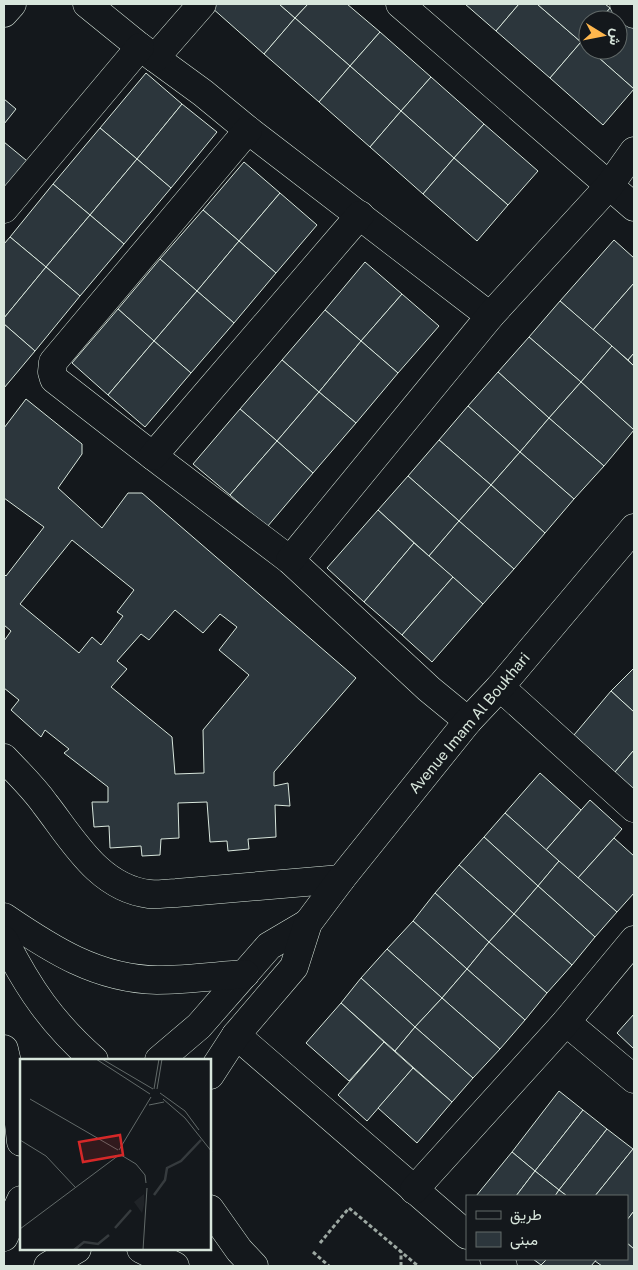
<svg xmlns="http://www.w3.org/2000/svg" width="638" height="1270" font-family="'Public Sans',Vazirmatn,sans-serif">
<rect width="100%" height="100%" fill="#14181c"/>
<g fill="#2c363c" stroke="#d8e6dc" fill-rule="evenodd">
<polygon points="214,4 279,4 295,18 264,54 211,7"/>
<polygon points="279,4 308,4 295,18"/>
<polygon points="308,4 347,4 380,32 350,66 295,18"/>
<polygon points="465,4 519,4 496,31"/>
<polygon points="519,4 537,4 581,42 550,78 496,31"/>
<polygon points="537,4 605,4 610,8 600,20 588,20 588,33 581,42"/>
<polygon points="610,8 634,29 634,89 590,50 618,50 618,20 600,20"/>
<polygon points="295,18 350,66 319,102 264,54"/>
<polygon points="380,32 431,77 401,111 350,66"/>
<polygon points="588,33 588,48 581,42"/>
<polygon points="581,42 588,50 590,50 634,89 603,125 550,78"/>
<polygon points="350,66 401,111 370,147 319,102"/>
<polygon points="146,73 182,104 137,159 100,128"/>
<polygon points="431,77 484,124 454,158 401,111"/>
<polygon points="4,99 16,109 4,124"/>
<polygon points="182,104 217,132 171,188 137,159"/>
<polygon points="401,111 454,158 423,194 370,147"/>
<polygon points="484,124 538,171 508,205 454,158"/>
<polygon points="100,128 137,159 90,215 53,184"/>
<polygon points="4,142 32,165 4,199"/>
<polygon points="454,158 508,205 477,241 423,194"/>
<polygon points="137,159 171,188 124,244 90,215"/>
<polygon points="244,162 280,193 239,241 203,210"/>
<polygon points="53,184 90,215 46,267 10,237"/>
<polygon points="280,193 317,225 276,273 239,241"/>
<polygon points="203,210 239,241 197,291 160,259"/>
<polygon points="90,215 124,244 80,296 46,267"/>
<polygon points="10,237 46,267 4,318 4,244"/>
<polygon points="614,240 634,258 634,283 593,330 560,301"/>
<polygon points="239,241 276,273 234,323 197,291"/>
<polygon points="160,259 197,291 154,341 118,309"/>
<polygon points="365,262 402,294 361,341 325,310"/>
<polygon points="46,267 80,296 35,351 4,324 4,318"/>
<polygon points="634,283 634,353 628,360 593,330"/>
<polygon points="197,291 234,323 191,373 154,341"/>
<polygon points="402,294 439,326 398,373 361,341"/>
<polygon points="560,301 612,346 581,382 529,337"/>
<polygon points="118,309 154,341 108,395 72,363"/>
<polygon points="325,310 361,341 319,392 282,360"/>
<polygon points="4,324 35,351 4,388"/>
<polygon points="529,337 581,382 549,418 498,372"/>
<polygon points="154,341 191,373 145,427 108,395"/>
<polygon points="361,341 398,373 356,423 319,392"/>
<polygon points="612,346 634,366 634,430 581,382"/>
<polygon points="634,353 634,366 628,360"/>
<polygon points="282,360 319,392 277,441 240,409"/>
<polygon points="498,372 549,418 520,452 468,406"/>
<polygon points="581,382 634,430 604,466 549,418"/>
<polygon points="319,392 356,423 313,473 277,441"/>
<path d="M26 399 82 444V454L58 488 102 528 128 493H142L356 678 274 772V786L288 783 290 806 275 805 276 837 248 839 249 849 228 851 227 841 210 842 207 802 178 803 179 838 161 839 160 855 142 856 141 846 110 848 109 826 94 827 92 802H108V787L64 753 69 749 45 730 41 737 11 710 19 700 4 688V641L11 631 4 625V574L6 576 44 527 4 498V428ZM72 540 134 590 117 612 123 616 101 645 92 637 79 653 20 604ZM175 610 203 633 220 614 237 627 219 650 249 675 203 730 204 773 175 774 172 737 111 687 127 669 117 661 141 634 149 640Z"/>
<polygon points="468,406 520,452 491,485 439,440"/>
<polygon points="240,409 277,441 230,495 193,464"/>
<polygon points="549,418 604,466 574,499 520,452"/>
<polygon points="439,440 491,485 459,521 408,476"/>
<polygon points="277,441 313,473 267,527 230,495"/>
<polygon points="520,452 574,499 545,533 491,485"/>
<polygon points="408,476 459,521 429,556 378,510"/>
<polygon points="491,485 545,533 514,569 459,521"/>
<polygon points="378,510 414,543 364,602 327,568"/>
<polygon points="459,521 514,569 483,604 429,556"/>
<polygon points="414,543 453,577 402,635 364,602"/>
<polygon points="453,577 483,604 432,662 402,635"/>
<polygon points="634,668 634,712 611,691"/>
<polygon points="611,691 634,712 634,750 615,772 574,735"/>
<polygon points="634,750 634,801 609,779"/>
<polygon points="540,773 581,810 546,850 505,813"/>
<polygon points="590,800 622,829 578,878 546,850"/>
<polygon points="505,813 559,861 538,886 484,837"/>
<polygon points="484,837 538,886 514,914 459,865"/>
<polygon points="614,838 634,856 634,893 617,912 578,878"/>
<polygon points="559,861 617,912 595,937 538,886"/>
<polygon points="459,865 514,914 489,942 435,893"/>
<polygon points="538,886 595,937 572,965 514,914"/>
<polygon points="435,893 489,942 467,969 413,921"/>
<polygon points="514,914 572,965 547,993 489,942"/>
<polygon points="413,921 467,969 442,998 387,949"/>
<polygon points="489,942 547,993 525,1020 467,969"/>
<polygon points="387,949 442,998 415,1027 361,978"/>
<polygon points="467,969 525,1020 500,1049 442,998"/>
<polygon points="361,978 415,1027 395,1051 341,1003"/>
<polygon points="442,998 500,1049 473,1078 415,1027"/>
<polygon points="341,1003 384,1042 349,1081 306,1043"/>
<polygon points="634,1014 634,1049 617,1033"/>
<polygon points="415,1027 473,1078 452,1102 395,1051"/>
<polygon points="384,1042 413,1068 367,1121 338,1095"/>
<polygon points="413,1068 452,1102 417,1143 378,1108"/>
<polygon points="559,1091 583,1110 535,1171 512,1152"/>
<polygon points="583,1110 607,1129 559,1190 535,1171"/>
<polygon points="607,1129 633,1149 595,1196 567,1196 559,1190"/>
<polygon points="633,1149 634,1151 634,1211 627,1220 627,1196 595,1196"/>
<polygon points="512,1152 535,1171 516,1196 476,1196"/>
<polygon points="535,1171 559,1190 555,1196 516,1196"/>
<polygon points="559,1190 567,1196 555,1196"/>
<polygon points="634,1211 634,1249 627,1243 627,1220"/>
<polygon points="627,1243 634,1249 634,1266 602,1266 595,1261 597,1259 627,1259"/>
<polygon points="533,1259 547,1259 541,1265"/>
<polygon points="547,1259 597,1259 591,1266 543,1266 541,1265"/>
</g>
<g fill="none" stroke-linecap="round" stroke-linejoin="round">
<g stroke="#d8e6dc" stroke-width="29">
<g id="minor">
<polyline points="87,4 140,47 203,93 248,130 490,316"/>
<polyline points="400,4 634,207"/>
<polyline points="624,4 634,14"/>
<polyline points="4,13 12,4"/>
<polyline points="155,58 202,4"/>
<polyline points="248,130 53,362 52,372 54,379 153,456 290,560 429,689 468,721"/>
<polyline points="4,209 140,47"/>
<polyline points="153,456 360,215"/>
<polyline points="290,560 490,316 609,186 634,151"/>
<polyline points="500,687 634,808"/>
<path d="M4 758C18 773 33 787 45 804 73 840 99 888 149 894 158 895 168 893 176 893L341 879"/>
<polyline points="566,1022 634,1079"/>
<polyline points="236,1035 467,1235"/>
<polyline points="414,1190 566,1022 634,940"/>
<polyline points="494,1259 503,1266"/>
</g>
</g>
<g stroke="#d8e6dc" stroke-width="29">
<g id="tertiary">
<polyline points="159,1060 199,1026 269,946 308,923"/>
<polyline points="210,1075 236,1035 294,967 308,923 341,879 468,721 500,687 634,528"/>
<polyline points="4,1237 21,1200"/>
<polyline points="48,1266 77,1249"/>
</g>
</g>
<g stroke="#d8e6dc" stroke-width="29">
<g id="secondary">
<path d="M4 917C51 949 97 979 157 980 186 980 216 976 245 974"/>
<path d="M4 940C29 989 52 1023 94 1060"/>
<polyline points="4,1049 17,1106 21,1142"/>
<polyline points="210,1209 239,1250 254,1266"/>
<polyline points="141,1249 175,1266"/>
</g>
</g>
<g stroke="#9da8a2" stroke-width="3" stroke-dasharray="4 2.5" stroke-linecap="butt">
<polyline points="320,1243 349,1208 418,1266"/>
<polyline points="313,1252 329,1266"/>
<polyline points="401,1266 401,1252"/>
</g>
<use href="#minor" stroke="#14181c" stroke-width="28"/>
<use href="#tertiary" stroke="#14181c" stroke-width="28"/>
<use href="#secondary" stroke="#14181c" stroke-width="28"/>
</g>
<g text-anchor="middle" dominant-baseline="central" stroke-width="4" stroke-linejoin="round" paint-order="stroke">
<g font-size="15" fill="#d8e6dc" stroke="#14181c">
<text transform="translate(469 723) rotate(-50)">Avenue Imam Al Boukhari</text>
</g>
</g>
<g transform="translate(20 1059)">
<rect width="191" height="191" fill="#14181c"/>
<path d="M124 135V146L122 154 114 143Z" fill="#202428"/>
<path fill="none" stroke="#363b3e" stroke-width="2.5" d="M134 136 145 121 147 109 161 102 181 81M95 169 111 151M54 191 64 183 78 185 89 176"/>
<path fill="none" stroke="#626a69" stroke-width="1" d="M76 0 130 35M82 0 133 30M134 30 139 0M137 30 142 0M140 34 165 52 179 71M10 40 98 91M143 40 165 59 192 93M129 46 144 43M0 81 26 97 55 128M99 91 131 38M101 96 116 105 125 116 126 124M0 170 99 96M123 191 127 129"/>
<path fill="#d62828" fill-opacity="0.15" stroke="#d62828" stroke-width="2.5" d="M100 76 103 96 63 103 59 83Z"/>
<rect width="191" height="191" fill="none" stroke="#d8e6dc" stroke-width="2.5"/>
</g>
<rect width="638" height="1270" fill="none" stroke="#d8e6dc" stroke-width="10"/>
<rect x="466" y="1195" width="162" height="65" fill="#14181c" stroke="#626a69"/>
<rect x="476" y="1211" width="25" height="8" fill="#14181c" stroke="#626a69"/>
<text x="510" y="1220" font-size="15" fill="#d8e6dc">طريق</text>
<rect x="476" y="1232" width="25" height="15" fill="#2c363c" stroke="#626a69"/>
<text x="510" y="1245" font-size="15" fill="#d8e6dc">مبنى</text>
<g transform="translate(603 35) rotate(100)"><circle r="24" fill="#14181c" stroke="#626a69"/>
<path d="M0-4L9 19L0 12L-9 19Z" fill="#ffb74d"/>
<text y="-8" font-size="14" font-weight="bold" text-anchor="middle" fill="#d8e6dc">ش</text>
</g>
</svg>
